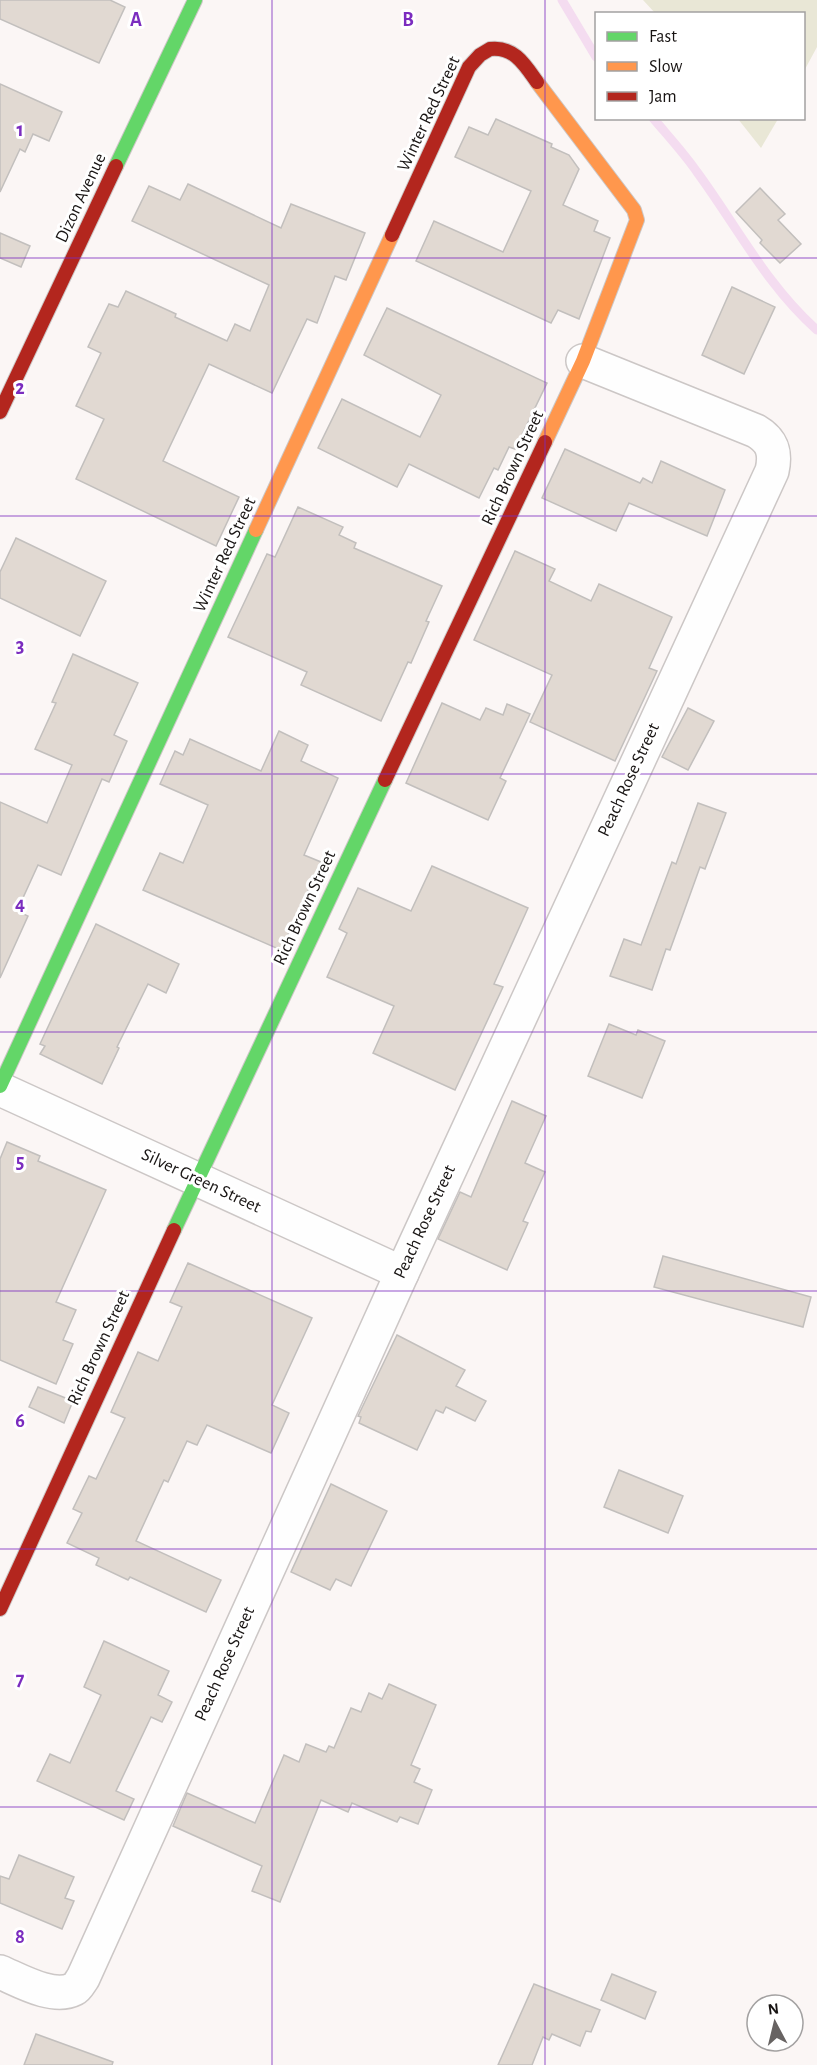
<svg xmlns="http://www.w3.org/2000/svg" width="817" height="2065" font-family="'Alegreya Sans',sans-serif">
<rect width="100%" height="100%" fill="#fbf6f5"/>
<g fill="#e9e7d6">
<polygon points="643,0 817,0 817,47 804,71 804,14 655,13"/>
<polygon points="738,119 778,119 761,148"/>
</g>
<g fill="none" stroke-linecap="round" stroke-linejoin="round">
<g stroke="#f4dcf0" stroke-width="9">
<polyline points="562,0 596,57"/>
<path d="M653 118C668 136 684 153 697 172 736 225 767 286 817 330"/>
</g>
</g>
<g fill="#e1d9d2" stroke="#c2bfbd" stroke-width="1.5">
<polygon points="0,0 110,0 125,7 99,63 0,19"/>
<polygon points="0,84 62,112 49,141 33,134 25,152 20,149 0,192"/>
<polygon points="496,119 552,144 551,147 569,155 579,169 563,205 598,221 594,231 610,238 579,319 558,310 551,323 416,261 434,221 503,252 531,191 455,157 469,127 488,135"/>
<polygon points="188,184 281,228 291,204 365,233 346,280 335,276 317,323 307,319 272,393 209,364 163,461 239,497 216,546 76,479 104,419 76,406 101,353 88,347 109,304 118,307 126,291 176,314 175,317 227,341 235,324 250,331 269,285 132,221 149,186 180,200"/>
<polygon points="760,188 785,214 778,220 801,244 780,263 760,243 762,240 736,212"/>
<polygon points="0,233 30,246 21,267 0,258"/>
<polygon points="732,287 775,307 744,374 702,355"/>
<polygon points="387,308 547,383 515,449 509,447 498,470 494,468 479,498 409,464 397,487 318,448 342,399 420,437 441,395 364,355"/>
<polygon points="565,449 640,483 643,478 652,483 661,461 725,490 707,536 629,503 616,531 542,498"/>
<polygon points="298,507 343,527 339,535 356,543 354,548 442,586 426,621 429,622 411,663 408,662 381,721 301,685 307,672 228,637 267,554 275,557"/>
<polygon points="16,538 106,581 80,636 0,598 0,572"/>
<polygon points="515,551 555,569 549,581 591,601 599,584 672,617 649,668 657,671 615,761 530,722 552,675 474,640"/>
<polygon points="73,654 138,683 114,735 127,741 109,782 102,779 61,875 38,865 17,911 28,916 0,978 0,802 47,823 72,765 35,749 56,703 52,702"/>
<polygon points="442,703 480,720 486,708 503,715 507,704 530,714 500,778 506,781 488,820 406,783"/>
<polygon points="688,708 714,721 688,770 662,757"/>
<polygon points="279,731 308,745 301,761 338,778 304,855 321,862 281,950 143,890 160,853 183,863 208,805 160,784 175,751 183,755 190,739 261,771"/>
<polygon points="698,803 726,813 705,869 700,867 670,950 666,949 652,990 610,976 624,939 641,945 672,862 676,864"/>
<polygon points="432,866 528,908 494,984 503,987 455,1090 373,1053 394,1006 327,977 347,933 339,929 358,888 411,911"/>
<polygon points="96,924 179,964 166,993 148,984 117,1047 119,1048 102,1084 40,1054 45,1046 40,1044"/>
<polygon points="609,1024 636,1035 638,1030 665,1041 642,1098 588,1076"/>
<polygon points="512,1101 546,1116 525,1163 545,1172 523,1221 528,1223 507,1270 438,1239 460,1192 471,1197"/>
<polygon points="7,1142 40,1156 38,1161 106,1190 56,1302 76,1310 63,1340 73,1344 56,1384 0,1360 0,1159"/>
<polygon points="663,1256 811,1297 803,1327 654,1287"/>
<polygon points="188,1263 312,1318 272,1405 289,1413 271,1453 207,1425 197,1445 187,1441 168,1482 164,1480 136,1541 221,1580 206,1612 130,1577 128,1580 96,1565 99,1558 67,1543 82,1513 73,1509 89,1476 96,1479 125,1418 111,1412 138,1352 158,1361 182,1307 170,1302"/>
<polygon points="397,1335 465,1370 456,1386 486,1401 475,1421 446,1407 443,1413 436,1410 417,1450 359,1423 361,1417 358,1416"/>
<polygon points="38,1387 73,1401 64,1423 29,1407"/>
<polygon points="619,1470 683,1496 668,1533 604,1507"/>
<polygon points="331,1484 387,1511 351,1586 336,1579 330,1590 291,1572"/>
<polygon points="104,1641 169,1671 158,1695 172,1702 162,1722 151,1717 116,1791 134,1799 124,1820 37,1781 50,1754 70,1763 101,1695 84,1687"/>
<polygon points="389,1684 436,1705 411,1765 420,1769 414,1782 432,1790 418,1824 400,1817 397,1822 352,1803 348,1812 321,1800 280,1902 252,1891 262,1866 173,1826 187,1793 255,1823 284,1755 299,1762 306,1744 326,1752 329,1746 334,1748 351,1708 361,1712 369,1693 382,1699"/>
<polygon points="19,1855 74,1877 65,1898 74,1901 62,1929 0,1903 0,1876 9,1879"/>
<polygon points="612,1974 656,1992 645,2019 601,2000"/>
<polygon points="534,1984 600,2010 591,2032 586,2031 580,2046 552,2034 549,2040 543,2037 532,2065 498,2065"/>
<polygon points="36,2034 113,2062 112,2065 24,2065"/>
</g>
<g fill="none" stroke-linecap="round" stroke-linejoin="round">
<g stroke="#ccc7c6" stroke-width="36">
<g id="street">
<polyline points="0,1089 402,1273"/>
<path d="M0 1972C19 1980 53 2000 74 1989 78 1987 80 1982 83 1978L402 1273 772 471C776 453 773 441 756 431L583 361"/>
</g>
</g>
<g stroke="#ccc7c6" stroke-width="16">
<g id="fast">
<polyline points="116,166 195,0"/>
<polyline points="0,1086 256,530"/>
<polyline points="174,1230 385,780"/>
</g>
</g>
<g stroke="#ccc7c6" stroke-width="16">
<g id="slow">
<polyline points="537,82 634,210 637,220 583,361 545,442"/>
<polyline points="256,530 392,235"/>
</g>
</g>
<g stroke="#ccc7c6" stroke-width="16">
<g id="jam">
<path d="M392 235 469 67 480 55 490 49C514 46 525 65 537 82"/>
<polyline points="0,412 116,166"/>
<polyline points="385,780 545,442"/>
<polyline points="0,1609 174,1230"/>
</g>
</g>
<use href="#street" stroke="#fefefe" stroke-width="33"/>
<use href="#fast" stroke="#63d668" stroke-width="14"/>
<use href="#slow" stroke="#ff974d" stroke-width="14"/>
<use href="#jam" stroke="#b3261e" stroke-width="14"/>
</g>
<path fill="none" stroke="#7b2cbf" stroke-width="1.5" stroke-opacity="0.55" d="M272 0V2065M545 0V2065M0 258H817M0 516H817M0 774H817M0 1032H817M0 1291H817M0 1549H817M0 1807H817"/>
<g text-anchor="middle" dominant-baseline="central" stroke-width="6" stroke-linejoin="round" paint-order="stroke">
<g font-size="18" fill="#181413" stroke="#fff">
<text transform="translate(429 114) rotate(-65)">Winter Red Street</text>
<text transform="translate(81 198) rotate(-65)">Dizon Avenue</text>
<text transform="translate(513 468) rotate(-65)">Rich Brown Street</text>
<text transform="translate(225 555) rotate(-65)">Winter Red Street</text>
<text transform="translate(629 780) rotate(-65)">Peach Rose Street</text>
<text transform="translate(305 908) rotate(-65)">Rich Brown Street</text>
<text transform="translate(201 1181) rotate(25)">Silver Green Street</text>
<text transform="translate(425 1222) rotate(-65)">Peach Rose Street</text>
<text transform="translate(99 1348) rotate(-65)">Rich Brown Street</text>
<text transform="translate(225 1664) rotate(-66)">Peach Rose Street</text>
</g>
</g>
<g font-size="20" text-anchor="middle" font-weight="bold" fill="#7b2cbf" stroke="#fff" stroke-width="6" stroke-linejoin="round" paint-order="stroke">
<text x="136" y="26">A</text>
<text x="408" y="26">B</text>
<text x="20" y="136">1</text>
<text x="20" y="394">2</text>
<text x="20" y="652">3</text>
<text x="20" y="910">4</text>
<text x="20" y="1168">5</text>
<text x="20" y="1427">6</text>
<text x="20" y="1685">7</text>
<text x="20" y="1943">8</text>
</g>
<rect x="595" y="12" width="210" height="108" fill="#ffffff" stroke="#a3a1a1" stroke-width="1.5"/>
<rect x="607" y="32" width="30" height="9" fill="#63d668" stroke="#a3a1a1" stroke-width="1.5"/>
<text x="649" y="42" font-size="18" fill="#181413">Fast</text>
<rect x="607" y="62" width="30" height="9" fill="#ff974d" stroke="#a3a1a1" stroke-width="1.5"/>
<text x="649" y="72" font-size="18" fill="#181413">Slow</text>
<rect x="607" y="92" width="30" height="9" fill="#b3261e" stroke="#a3a1a1" stroke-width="1.5"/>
<text x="649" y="102" font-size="18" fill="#181413">Jam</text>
<g transform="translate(775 2023) rotate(353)"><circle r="28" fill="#ffffff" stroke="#a3a1a1" stroke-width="1.5"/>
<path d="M0-4.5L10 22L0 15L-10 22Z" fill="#676362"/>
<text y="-9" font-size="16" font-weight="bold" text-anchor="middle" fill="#181413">N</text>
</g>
</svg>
